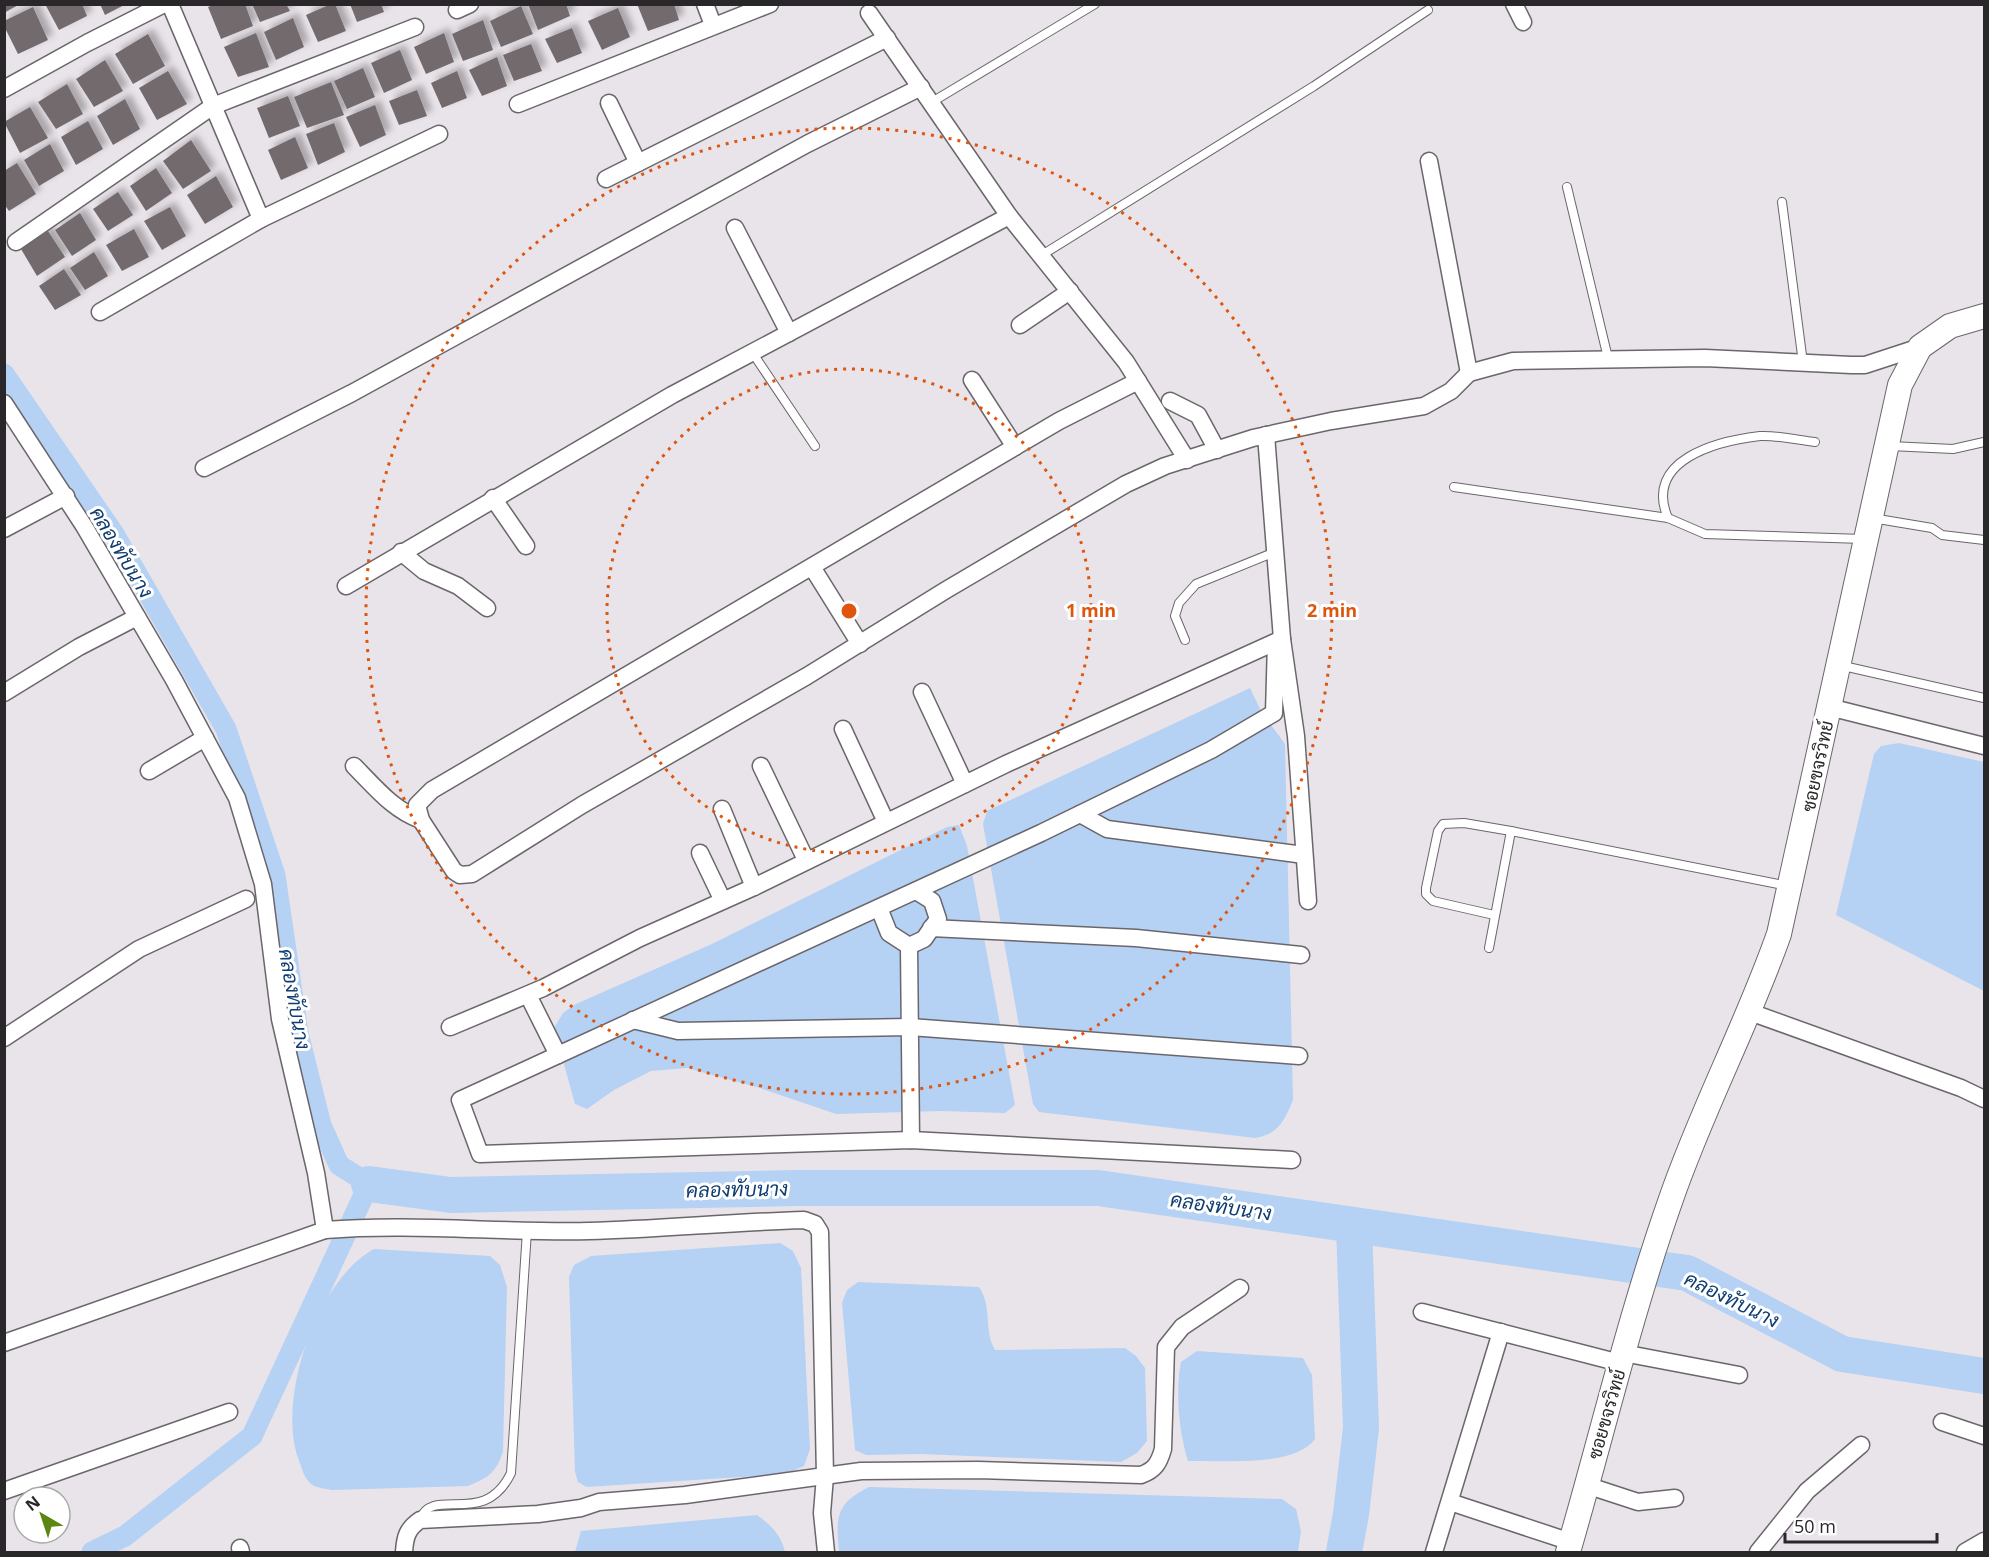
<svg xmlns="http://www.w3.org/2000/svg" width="1989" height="1557" font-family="'Open Sans',Sarabun,sans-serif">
<defs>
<filter id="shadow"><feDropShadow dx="5.5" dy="-5.5" stdDeviation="3" flood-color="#0004"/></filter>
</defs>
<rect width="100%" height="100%" fill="#e9e4ea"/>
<g fill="#b5d1f4">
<path d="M1250 688 1261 711 1285 744 1293 1100C1284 1121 1279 1134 1255 1138L1039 1112 1033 1104 983 824 987 811Z"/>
<polygon points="1899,743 1984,762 1984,991 1836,915 1874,754 1881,746"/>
<polygon points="959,825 967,846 1015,1105 1005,1113 941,1111 836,1114 760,1088 687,1068 651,1071 614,1090 587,1109 575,1104 554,1028 563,1013 576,1004 712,944 947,827"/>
<polygon points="780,1243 793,1251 801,1268 810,1449 804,1466 786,1474 587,1487 578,1482 575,1472 569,1277 574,1265 591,1256"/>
<path d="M374 1249 490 1256 500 1265 507 1287 503 1451C497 1472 488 1478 468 1486L332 1490C327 1489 319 1488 314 1486 304 1480 302 1468 298 1458 277 1397 317 1280 374 1249Z"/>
<path d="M858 1282 979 1287C993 1308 983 1329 995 1350L1125 1348 1136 1356 1145 1368 1147 1441 1137 1453 1121 1462 921 1454 866 1455 855 1450 842 1303 847 1290Z"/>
<path d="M1197 1351 1303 1358 1312 1375 1315 1439C1293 1468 1223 1460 1188 1461 1179 1432 1175 1392 1181 1362Z"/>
<path d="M869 1487 1282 1499 1296 1509 1301 1531 1298 1552H839C836 1517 835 1504 869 1487Z"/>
<path d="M757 1515C771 1525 781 1535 785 1552H575L581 1531Z"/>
</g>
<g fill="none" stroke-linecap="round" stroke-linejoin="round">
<polyline stroke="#b5d1f4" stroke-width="21" points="4,374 114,534 226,729 275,875 298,1033 321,1125 339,1165 369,1184 252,1436 125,1536 92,1552"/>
<g stroke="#b5d1f4" stroke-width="36">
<polyline points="369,1184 451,1195 796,1188 1098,1188 1687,1273 1842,1354 1984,1376"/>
<polyline points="1344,1552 1351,1514 1361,1428 1354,1226"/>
</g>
</g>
<g fill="#736b6e" filter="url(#shadow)">
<polygon points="4,4 20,4 4,13"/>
<polygon points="45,4 82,4 87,16 59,30"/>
<polygon points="100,4 126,4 105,15"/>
<polygon points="215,4 245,4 253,26 221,39 208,7"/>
<polygon points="252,4 286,4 290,11 260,22"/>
<polygon points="331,4 335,4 346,31 318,42 306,15"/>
<polygon points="350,4 381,4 384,12 357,22"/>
<polygon points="528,4 566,4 570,16 538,30"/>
<polygon points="637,4 674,4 679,20 648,31"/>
<polygon points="521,6 533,34 501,47 490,21"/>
<polygon points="33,7 48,40 18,54 4,26 4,21"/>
<polygon points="618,8 630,37 602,50 588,21"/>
<polygon points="293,18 304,47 276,60 264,32"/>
<polygon points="483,20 493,50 463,61 452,34"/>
<polygon points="572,28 582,53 557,63 545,39"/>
<polygon points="256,33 269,67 238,77 224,47"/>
<polygon points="444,33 454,62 426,74 414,47"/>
<polygon points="148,34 165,66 133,84 115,54"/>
<polygon points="531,44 542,71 514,81 503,55"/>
<polygon points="400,50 412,80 384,93 371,63"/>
<polygon points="497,57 507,86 482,96 469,70"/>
<polygon points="105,60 123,91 94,107 76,79"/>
<polygon points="363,68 375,97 347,109 334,81"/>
<polygon points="168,71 187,104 157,120 139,88"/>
<polygon points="457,71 467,98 442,108 431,83"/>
<polygon points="331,82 344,115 307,128 294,97"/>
<polygon points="67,84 83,114 56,129 38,102"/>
<polygon points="417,90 427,116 399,125 389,101"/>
<polygon points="288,96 300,126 269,138 257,108"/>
<polygon points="125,99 140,129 113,145 97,116"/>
<polygon points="375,105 386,135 360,147 346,117"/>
<polygon points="30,107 48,138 20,153 4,122"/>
<polygon points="88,121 103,149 76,165 61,137"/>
<polygon points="334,123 345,152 318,165 306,134"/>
<polygon points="295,137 308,168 281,180 268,150"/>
<polygon points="191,140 211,171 183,189 163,161"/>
<polygon points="50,144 64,171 39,186 24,160"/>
<polygon points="17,163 36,194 9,211 4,204 4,171"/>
<polygon points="156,168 172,193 146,211 130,186"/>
<polygon points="216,176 233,207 205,224 187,195"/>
<polygon points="118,192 133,215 108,231 93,209"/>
<polygon points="170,207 186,236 162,250 144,221"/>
<polygon points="80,213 96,240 72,256 55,230"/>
<polygon points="134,229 149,257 122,271 106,245"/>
<polygon points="48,231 65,257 37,276 21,249"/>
<polygon points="94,252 108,276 85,290 70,268"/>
<polygon points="64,269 81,295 55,310 39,286"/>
</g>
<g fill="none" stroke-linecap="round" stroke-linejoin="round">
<g stroke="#6b666b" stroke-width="10">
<g id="lane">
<polyline points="932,102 1095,4"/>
<polyline points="1567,187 1608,358"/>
<polyline points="1782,202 1803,363"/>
<polyline points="1042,255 1314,86 1428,10"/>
<polyline points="752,352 815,446"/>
<polyline points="1890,446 1953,449 1984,442"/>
<polyline points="1454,487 1668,518 1705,534 1863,539"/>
<path d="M1668 518C1643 460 1717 441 1760 436 1777 435 1798 440 1815 442"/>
<polyline points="1872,518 1932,528 1942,535 1984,540"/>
<polyline points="1185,640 1175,616 1179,603 1196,584 1275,552"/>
<polyline points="1839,665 1984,698"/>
<polyline points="1494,915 1433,901 1426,894 1426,888 1438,831 1443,824 1464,823 1511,831"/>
<polyline points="1489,948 1511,831 1788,886"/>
<path d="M420 1519C434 1485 484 1529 511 1473L527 1231"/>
</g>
</g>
<g stroke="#6b666b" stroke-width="19">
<g id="street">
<polyline points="170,4 261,219"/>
<polyline points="705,4 713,25"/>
<polyline points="1514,4 1523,22"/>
<polyline points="457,10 470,4"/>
<polyline points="869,13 1009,216 1126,362 1187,460"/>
<polyline points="4,89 87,43 164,4"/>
<polyline points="609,103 638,163"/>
<polyline points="518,104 770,4"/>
<polyline points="1429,161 1469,373"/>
<polyline points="606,179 887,38"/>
<polyline points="735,228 789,333"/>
<polyline points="16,242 213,106 415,27"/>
<polyline points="100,312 261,219 439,134"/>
<polyline points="1020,325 1070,291"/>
<polyline points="972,380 1015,447"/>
<polyline points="1138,381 1059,421 432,790 417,805 421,820 454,871 460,875 472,874 582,805 807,676 946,590 1126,484 1165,466 1253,438 1331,421 1424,406 1451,391 1469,373 1513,361 1705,358 1851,365 1865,365 1920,347"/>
<polyline points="1170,401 1198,415 1217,450"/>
<polyline points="4,403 84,526 174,680 237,798 263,884 280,1019 316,1173 325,1230"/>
<polyline points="1266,435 1282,639 1296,736 1308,901"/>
<polyline points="204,468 352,393 807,144 921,87"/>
<polyline points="493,498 526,546"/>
<polyline points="4,529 66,496"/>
<polyline points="401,552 424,571 458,586 487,608"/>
<polyline points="812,567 860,644"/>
<polyline points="346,586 672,395 1009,216"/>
<polyline points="922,692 965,784"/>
<polyline points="4,693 79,647 137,617"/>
<polyline points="1829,707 1984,746"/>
<polyline points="843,729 886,822"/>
<path d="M354 766C375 787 393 810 421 820"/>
<polyline points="761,766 806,860"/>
<polyline points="149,771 205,738"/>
<polyline points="722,809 754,887"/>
<polyline points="1080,814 1107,829 1304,855"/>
<polyline points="700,853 722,899"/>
<polyline points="879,908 889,933 909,946 911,1140"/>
<polyline points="931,928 1136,938 1301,955"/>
<polyline points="909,946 924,939 938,919 932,901 916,891"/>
<polyline points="528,995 558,1055 1041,833 1211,750 1274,713 1276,642"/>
<polyline points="1750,1012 1961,1088 1984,1099"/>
<polyline points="633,1020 678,1031 910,1027 1299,1056"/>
<polyline points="450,1027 543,988 640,938 754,887 1006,764 1282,639"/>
<polyline points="4,1038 139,949 246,899"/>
<polyline points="558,1055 460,1100 480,1154 911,1140 1292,1160"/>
<polyline points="1422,1312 1620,1363"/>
<path d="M4 1343 325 1230C413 1223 501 1233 589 1231 661 1229 732 1222 804 1220L815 1224 820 1232 825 1476 822 1513 826 1552"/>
<polyline points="1623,1353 1739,1375"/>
<polyline points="1942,1422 1984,1436"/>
<polyline points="1586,1485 1638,1502 1675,1498"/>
<polyline points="4,1491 229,1412"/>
<polyline points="1450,1502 1571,1542"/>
<polyline points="240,1548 241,1552"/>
<path d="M404 1552C405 1537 407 1529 420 1520L538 1514 581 1508 599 1502 685 1495 861 1471 978 1470 1141 1475C1155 1470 1159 1463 1163 1449L1166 1347 1182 1327 1240 1288"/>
<polyline points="1434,1552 1501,1332"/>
<polyline points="1758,1552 1807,1491 1861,1445"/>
<polyline points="1965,1552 1984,1541"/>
</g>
</g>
<g stroke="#6b666b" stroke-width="26">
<path id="secondary" d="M1568 1552C1602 1435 1630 1315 1671 1199 1702 1109 1747 1025 1779 934L1900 385 1920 347 1950 326 1984 316"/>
</g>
<use href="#lane" stroke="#fff" stroke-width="8"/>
<use href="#street" stroke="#fff" stroke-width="16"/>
<use href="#secondary" stroke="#fff" stroke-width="24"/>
</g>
<g fill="none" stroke="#de560e" stroke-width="3" stroke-dasharray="3 6">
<circle cx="849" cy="611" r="242"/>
<circle cx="849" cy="611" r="483"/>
</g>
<g text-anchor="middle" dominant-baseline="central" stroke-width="6" stroke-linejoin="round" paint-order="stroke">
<g font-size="18" fill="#29272a" stroke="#fff">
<text transform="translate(1817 766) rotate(-78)">ซอยขจรวิทย์</text>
<text transform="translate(1606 1414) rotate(-74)">ซอยขจรวิทย์</text>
</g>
<g font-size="20" font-style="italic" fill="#0f3d71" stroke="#fff">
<text transform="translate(122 552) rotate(59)">คลองทับนาง</text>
<text transform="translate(295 999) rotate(80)">คลองทับนาง</text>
<text transform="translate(737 1189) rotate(-1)">คลองทับนาง</text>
<text transform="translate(1221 1206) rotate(8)">คลองทับนาง</text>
<text transform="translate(1732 1299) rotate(26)">คลองทับนาง</text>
</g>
</g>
<circle cx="849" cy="611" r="9" fill="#de560e" stroke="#fff" stroke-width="3"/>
<g font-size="18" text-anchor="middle" font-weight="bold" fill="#de560e" stroke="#fff" stroke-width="6" stroke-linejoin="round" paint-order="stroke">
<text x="1091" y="617">1 min</text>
<text x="1332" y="617">2 min</text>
</g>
<rect width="1989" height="1557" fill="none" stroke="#29272a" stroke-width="12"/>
<g transform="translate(42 1515) rotate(321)"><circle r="28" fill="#ffffff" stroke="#a9a9aa" stroke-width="1.5"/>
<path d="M0-4.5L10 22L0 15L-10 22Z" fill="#5b8614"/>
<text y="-9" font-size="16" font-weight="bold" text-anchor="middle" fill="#29272a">N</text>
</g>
<path d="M1785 1533v9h152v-9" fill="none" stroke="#29272a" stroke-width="3"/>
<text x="1794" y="1533" font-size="18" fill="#29272a" stroke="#ffffff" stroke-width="4.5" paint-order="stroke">50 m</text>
</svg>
